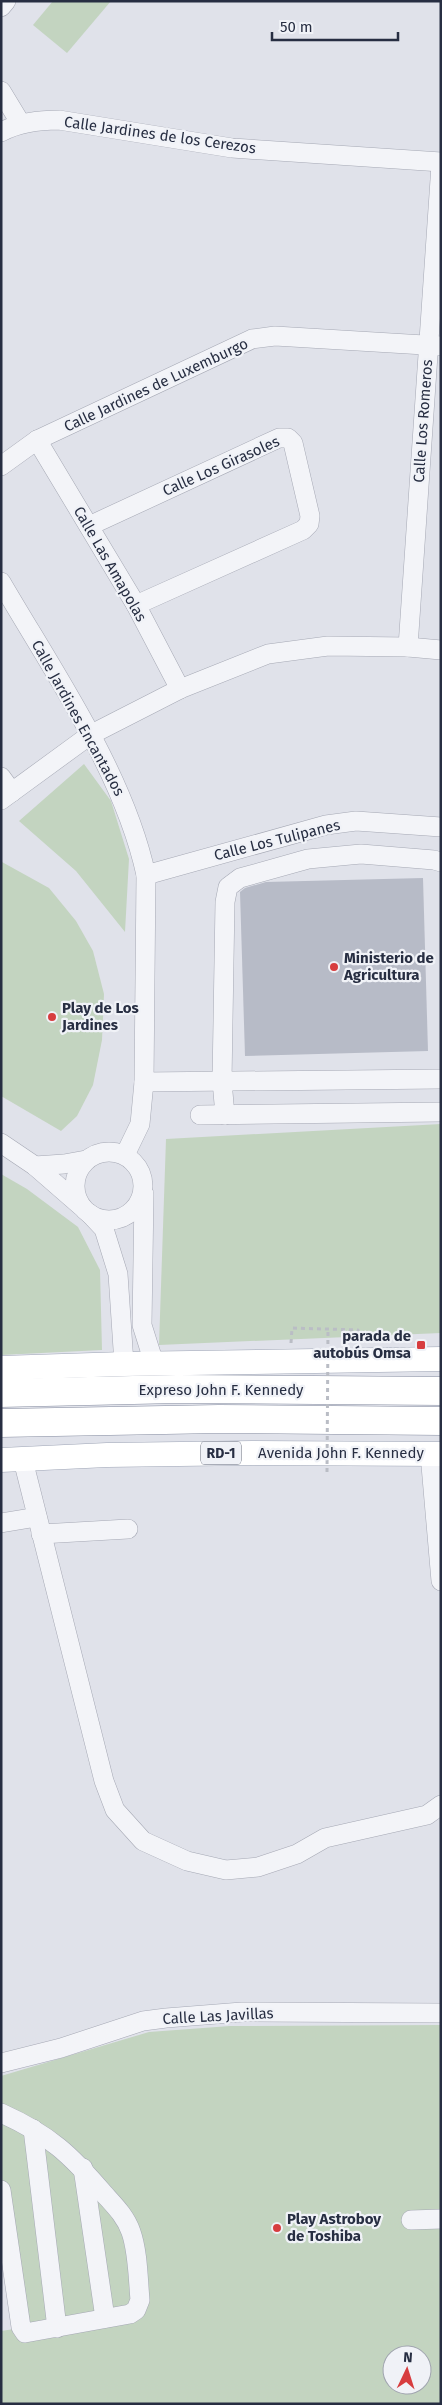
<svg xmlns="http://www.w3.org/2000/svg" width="442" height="2405" font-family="'Fira Sans',sans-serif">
<rect width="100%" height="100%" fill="#e0e2ea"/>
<g fill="#c3d4c0" fill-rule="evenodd">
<polygon points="53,1 111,1 67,53 33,25"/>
<polygon points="84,764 111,801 129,859 125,932 76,871 19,821"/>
<polygon points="2,862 49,888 76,921 93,951 104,994 102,1040 93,1085 77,1116 61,1131 1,1096"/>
<polygon points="441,1124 441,1333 159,1345 166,1139"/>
<polygon points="1,1174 27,1189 78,1227 100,1270 102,1350 1,1355"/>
<path d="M441 2025V2404H1V2331L14 2329 1 2206V2076L149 2032 230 2026ZM392 2355H422V2385H392Z"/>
</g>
<polygon fill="#b7bbc7" points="423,878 428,1051 245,1056 240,892 245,888 266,882"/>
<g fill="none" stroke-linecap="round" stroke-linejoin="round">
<g stroke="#a5a8b4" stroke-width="20">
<g id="minor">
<polyline points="1,7 6,1"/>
<polyline points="1,91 21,124"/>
<path d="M1 132C20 122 39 120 59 120L232 148 441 162"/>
<polyline points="37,440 136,605 180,689"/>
<polyline points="1,466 37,440 252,339 275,336 441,346"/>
<polyline points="89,526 279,438 288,438 293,443 310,516 309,524 303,530 136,605"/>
<path d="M1 582C54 673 124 773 146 875L144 1082 140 1124 125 1155"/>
<polyline points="408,647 441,165"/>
<polyline points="1,777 12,792"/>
<polyline points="1,800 90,735 180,689 268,654 328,646 408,647 441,650"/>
<polyline points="146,875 326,825 356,821 441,827"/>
<polyline points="144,1082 441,1079"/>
<polyline points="200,1115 441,1112"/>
<polyline points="225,1115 222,1081 225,902 228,887 240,878 308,859 361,854 434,860 441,862"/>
<polyline points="1,1143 35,1166 81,1206"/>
<circle cx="109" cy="1186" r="34"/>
<polyline points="35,1166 64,1164 86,1160"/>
<polyline points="144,1194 142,1325 154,1363"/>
<polyline points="90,1214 104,1229 118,1274 124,1364"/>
<polyline points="430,1454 441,1581"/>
<polyline points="23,1460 104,1781 115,1810 143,1841 187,1861 226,1870 258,1867 297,1854 325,1838 427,1815 441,1805"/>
<polyline points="1,1523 37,1517"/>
<polyline points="41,1534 128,1529"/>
<polyline points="1,2063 61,2048 143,2021 166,2018 242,2012 441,2013"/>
<path d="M1 2113C50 2135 71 2155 105 2195 115 2206 126 2217 131 2232 138 2252 138 2278 140 2300L136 2310 130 2314 25 2333 21 2327 1 2190"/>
<polyline points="33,2129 57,2328"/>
<polyline points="83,2168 105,2318"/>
<polyline points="411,2220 441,2219"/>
</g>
</g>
<g stroke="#9ea5b6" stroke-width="25">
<g id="major">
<polyline points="1,1368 124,1364 441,1359"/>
<polyline points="1,1460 107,1455 252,1453 441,1454"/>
</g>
</g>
<g stroke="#868da1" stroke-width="29">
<g id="highway">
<polyline points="1,1393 177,1389 441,1391"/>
<polyline points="1,1423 219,1419 441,1421"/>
</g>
</g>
<polyline stroke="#babdc5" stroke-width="3" stroke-dasharray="4 4" stroke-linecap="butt" points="291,1343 292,1328 358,1330 358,1341"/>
<use href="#minor" stroke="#f3f4f8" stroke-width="19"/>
<use href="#major" stroke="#fff" stroke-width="24"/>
<use href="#highway" stroke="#fff" stroke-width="28"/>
<polyline stroke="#babdc5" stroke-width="3" stroke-dasharray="4 4" stroke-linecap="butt" points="327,1472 328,1329"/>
</g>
<g fill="#d73d3f" stroke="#f0f2f7" stroke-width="2">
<circle cx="334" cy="967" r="5"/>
<circle cx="52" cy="1017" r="5"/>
<rect x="416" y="1340" width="10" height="10" rx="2.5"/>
<circle cx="277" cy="2228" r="5"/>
</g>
<g text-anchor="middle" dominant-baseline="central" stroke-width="4.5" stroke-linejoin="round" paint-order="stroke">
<rect fill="#f0f2f7" stroke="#636978" stroke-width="1" x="201" y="1441.5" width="40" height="23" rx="4"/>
<g font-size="14" font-weight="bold" fill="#272e42">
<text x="221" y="1453">RD-1</text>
</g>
<g font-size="15" fill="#272e42" stroke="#f0f2f7">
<text transform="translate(160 135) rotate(8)">Calle Jardines de los Cerezos</text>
<text transform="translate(156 385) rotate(-25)">Calle Jardines de Luxemburgo</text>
<text transform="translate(423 421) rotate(-86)">Calle Los Romeros</text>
<text transform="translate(221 466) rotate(-24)">Calle Los Girasoles</text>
<text transform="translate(110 564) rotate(60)">Calle Las Amapolas</text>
<text transform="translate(78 718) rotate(61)">Calle Jardines Encantados</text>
<text transform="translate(277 840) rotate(-14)">Calle Los Tulipanes</text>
<text x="221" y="1390">Expreso John F. Kennedy</text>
<text x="341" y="1453">Avenida John F. Kennedy</text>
<text transform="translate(218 2016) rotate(-3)">Calle Las Javillas</text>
</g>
<g font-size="15" font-weight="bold" fill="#272e42" stroke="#f0f2f7" text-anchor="start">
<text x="344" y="958">Ministerio de<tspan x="344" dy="17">Agricultura</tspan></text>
<text x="62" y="1008">Play de Los<tspan x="62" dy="17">Jardines</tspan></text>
<text x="411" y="1336" text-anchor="end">parada de<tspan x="411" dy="17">autobús Omsa</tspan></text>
<text x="287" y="2219">Play Astroboy<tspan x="287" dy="17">de Toshiba</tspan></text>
</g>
</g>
<rect width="442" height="2405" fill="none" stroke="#272e42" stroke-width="5"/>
<g transform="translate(407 2370) rotate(4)"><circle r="24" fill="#f0f2f7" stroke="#a0a4af"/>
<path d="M0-4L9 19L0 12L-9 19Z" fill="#d73d3f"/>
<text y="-8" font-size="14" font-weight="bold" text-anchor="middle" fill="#272e42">N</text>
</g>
<path d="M272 32v8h126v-8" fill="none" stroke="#272e42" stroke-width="2.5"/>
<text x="280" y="32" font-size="15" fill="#272e42" stroke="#f0f2f7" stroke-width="4" paint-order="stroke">50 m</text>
</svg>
